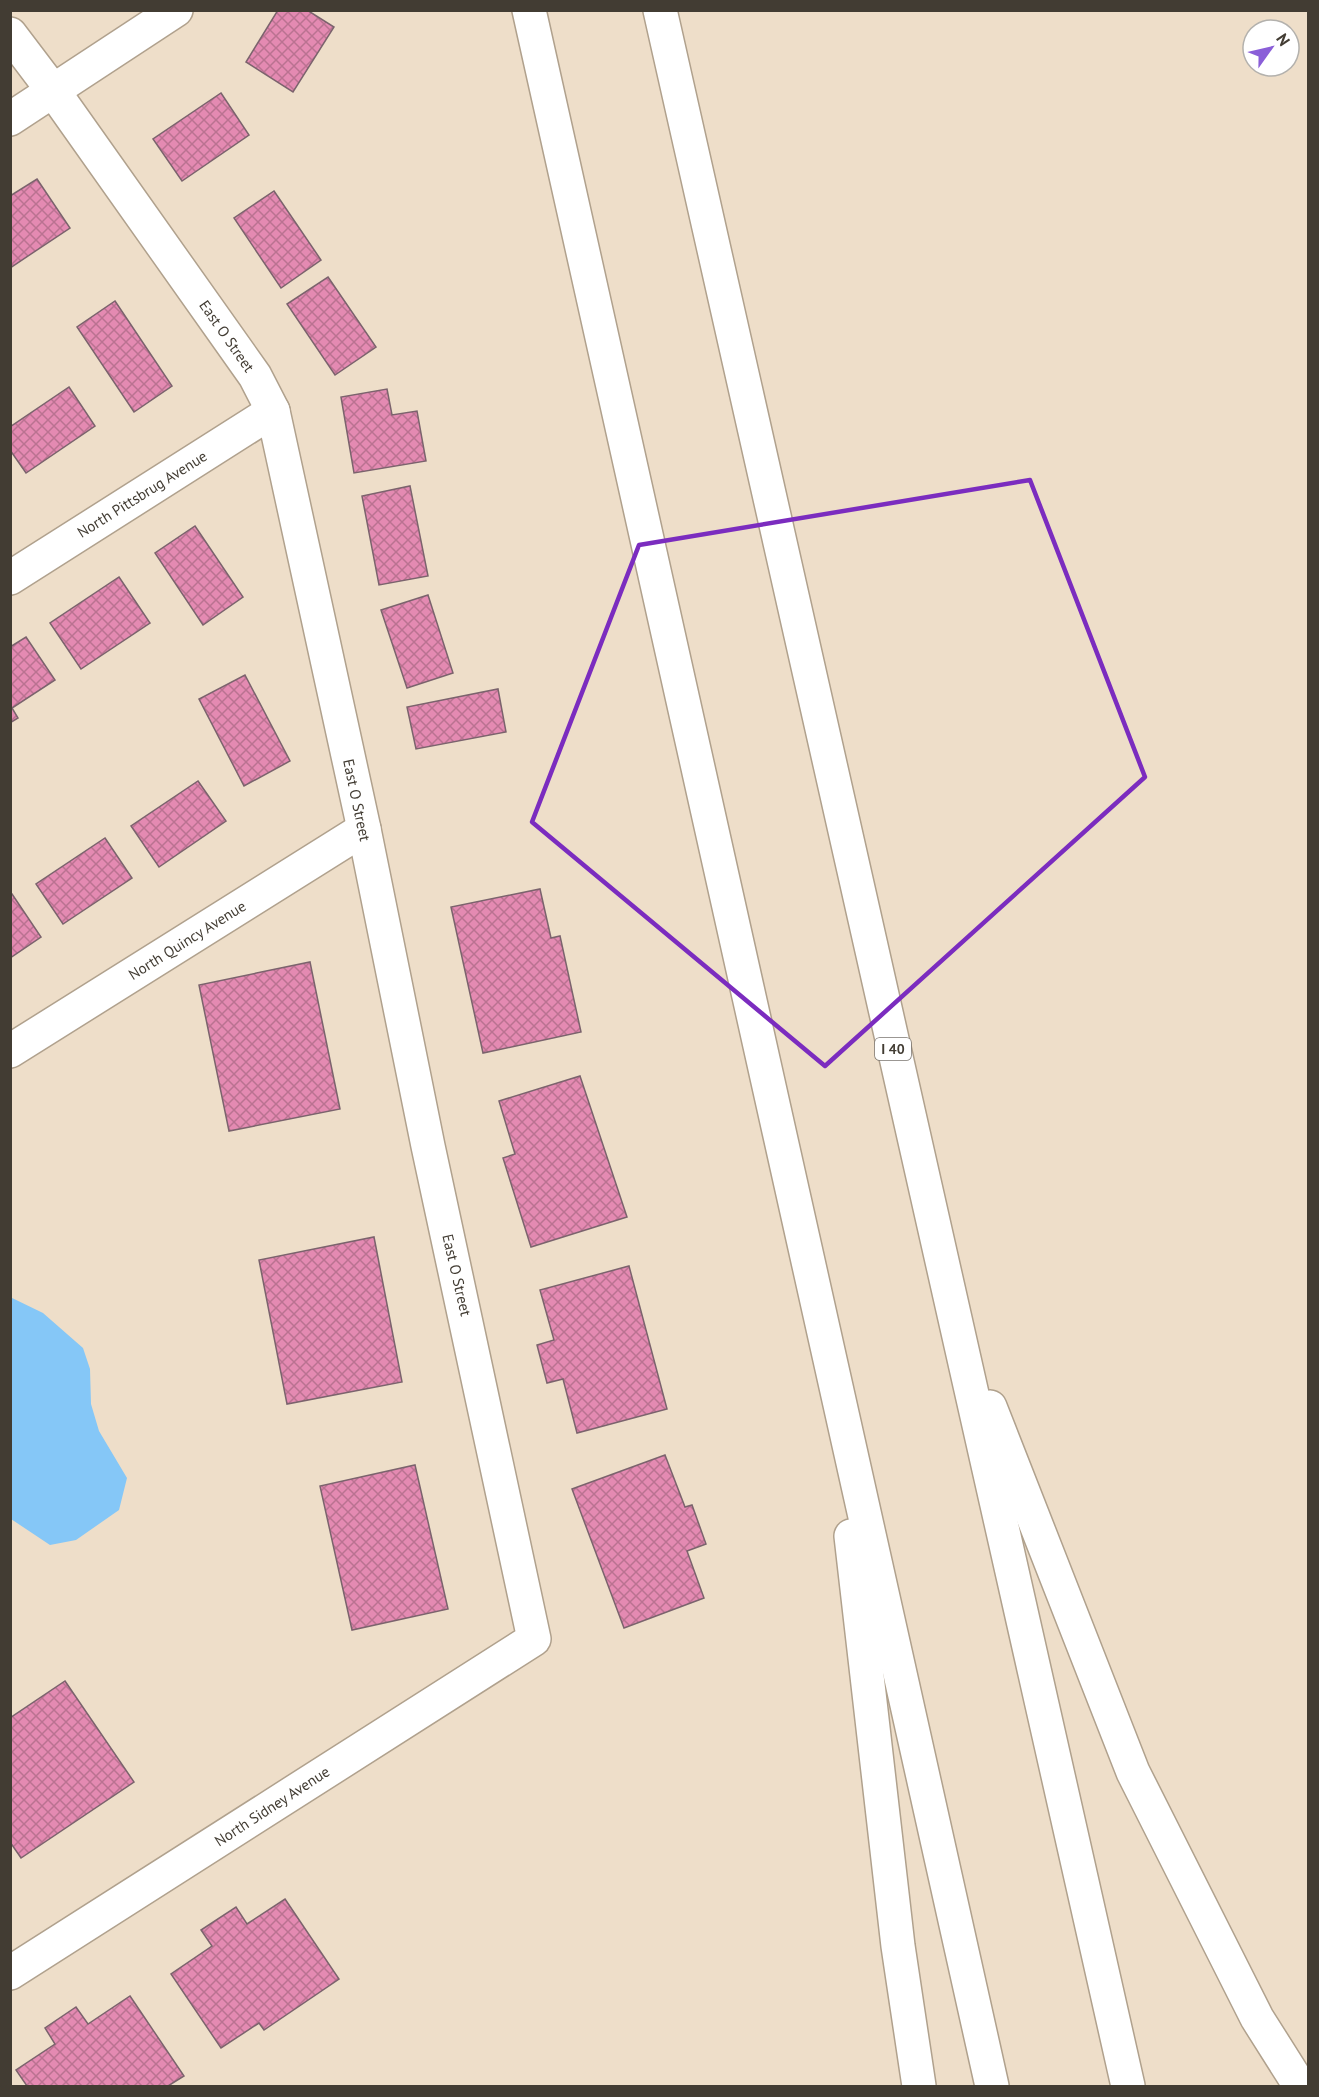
<svg xmlns="http://www.w3.org/2000/svg" width="1319" height="2097" font-family="'PT Sans',sans-serif">
<defs>
<pattern id="building-cross-hatch" width="8" height="8" patternUnits="userSpaceOnUse" patternTransform="scale(1.5)"><rect width="8" height="8" fill="#e48ab2"/><path d="M0 0l8 8M0 8l8-8" fill="none" stroke="#ba7291"/></pattern>
</defs>
<rect width="100%" height="100%" fill="#eedec9"/>
<polygon fill="#85c7f7" points="10,1297 43,1313 83,1348 90,1369 91,1404 99,1431 127,1478 119,1510 76,1540 50,1545 11,1519"/>
<g fill="url(#building-cross-hatch)" stroke="#7b636d" stroke-width="1.5">
<polygon points="278,10 307,10 334,27 293,92 246,62"/>
<polygon points="221,93 249,135 182,181 153,139"/>
<polygon points="37,179 70,228 10,268 10,196"/>
<polygon points="274,191 321,260 281,288 234,218"/>
<polygon points="328,277 376,347 335,375 287,304"/>
<polygon points="115,301 172,386 134,412 77,327"/>
<polygon points="69,387 95,426 26,473 10,450 10,427"/>
<polygon points="387,389 392,415 417,411 426,461 354,473 341,397"/>
<polygon points="410,486 428,576 379,585 362,496"/>
<polygon points="195,526 243,597 203,625 155,553"/>
<polygon points="119,577 150,623 81,669 50,623"/>
<polygon points="428,595 453,673 407,688 381,610"/>
<polygon points="26,637 55,680 12,708 18,718 10,723 10,647"/>
<polygon points="245,675 290,761 244,786 199,699"/>
<polygon points="498,689 506,732 416,749 407,707"/>
<polygon points="198,781 226,821 159,867 131,826"/>
<polygon points="105,838 132,878 63,924 36,884"/>
<polygon points="540,889 551,938 560,936 581,1032 483,1053 451,907"/>
<polygon points="12,894 41,937 10,958 10,895"/>
<polygon points="310,962 340,1109 229,1131 199,985"/>
<polygon points="580,1076 627,1217 531,1247 503,1158 515,1154 499,1101"/>
<polygon points="374,1237 402,1382 287,1404 259,1260"/>
<polygon points="629,1266 667,1409 577,1433 563,1379 547,1383 537,1345 554,1340 540,1290"/>
<polygon points="665,1455 685,1507 692,1505 706,1544 687,1551 704,1598 624,1628 572,1489"/>
<polygon points="415,1465 448,1609 352,1630 320,1486"/>
<polygon points="65,1681 134,1782 21,1858 10,1842 10,1718"/>
<polygon points="285,1899 339,1979 264,2030 259,2023 221,2048 171,1974 212,1946 201,1930 236,1907 247,1924"/>
<polygon points="130,1996 184,2076 168,2086 27,2086 16,2070 55,2044 45,2028 76,2007 88,2024"/>
</g>
<g fill="none" stroke-linecap="round" stroke-linejoin="round">
<g stroke="#b0a18d" stroke-width="36">
<g id="minor">
<polyline points="10,34 54,92 255,376 273,411 364,829 428,1146 534,1639 10,1973"/>
<polyline points="10,119 176,10"/>
<polyline points="10,578 273,411"/>
<polyline points="10,1051 364,829"/>
</g>
</g>
<g stroke="#b0a18d" stroke-width="36">
<g id="highway">
<polyline points="529,10 992,2086"/>
<polyline points="660,10 1128,2086"/>
<polyline points="990,1407 1133,1772 1257,2018 1300,2086"/>
<polyline points="851,1536 898,1946 919,2086"/>
</g>
</g>
<use href="#minor" stroke="#fff" stroke-width="33"/>
<use href="#highway" stroke="#fff" stroke-width="33"/>
</g>
<path fill="none" stroke="#7b2cbf" stroke-width="4.5" stroke-linejoin="round" d="M1030 480 1145 777 825 1066 532 822 639 545Z"/>
<g text-anchor="middle" dominant-baseline="central" stroke-width="4.5" stroke-linejoin="round" paint-order="stroke">
<rect fill="#fff" stroke="#7b7670" stroke-width="1.5" x="875" y="1038" width="36" height="22" rx="4.5"/>
<g font-size="14" font-weight="bold" fill="#423c33">
<text x="893" y="1049">I 40</text>
</g>
<g font-size="15" fill="#423c33" stroke="#fff">
<text transform="translate(227 336) rotate(55)">East O Street</text>
<text transform="translate(142 494) rotate(-32)">North Pittsbrug Avenue</text>
<text transform="translate(357 800) rotate(78)">East O Street</text>
<text transform="translate(187 940) rotate(-32)">North Quincy Avenue</text>
<text transform="translate(457 1275) rotate(77)">East O Street</text>
<text transform="translate(272 1806) rotate(-33)">North Sidney Avenue</text>
</g>
</g>
<rect width="1319" height="2097" fill="none" stroke="#423c33" stroke-width="24"/>
<g transform="translate(1271 48) rotate(56)"><circle r="28" fill="#ffffff" stroke="#b3b1ad" stroke-width="1.5"/>
<path d="M0-4.5L10 22L0 15L-10 22Z" fill="#8a5ed8"/>
<text y="-9" font-size="16" font-weight="bold" text-anchor="middle" fill="#423c33">N</text>
</g>
</svg>
